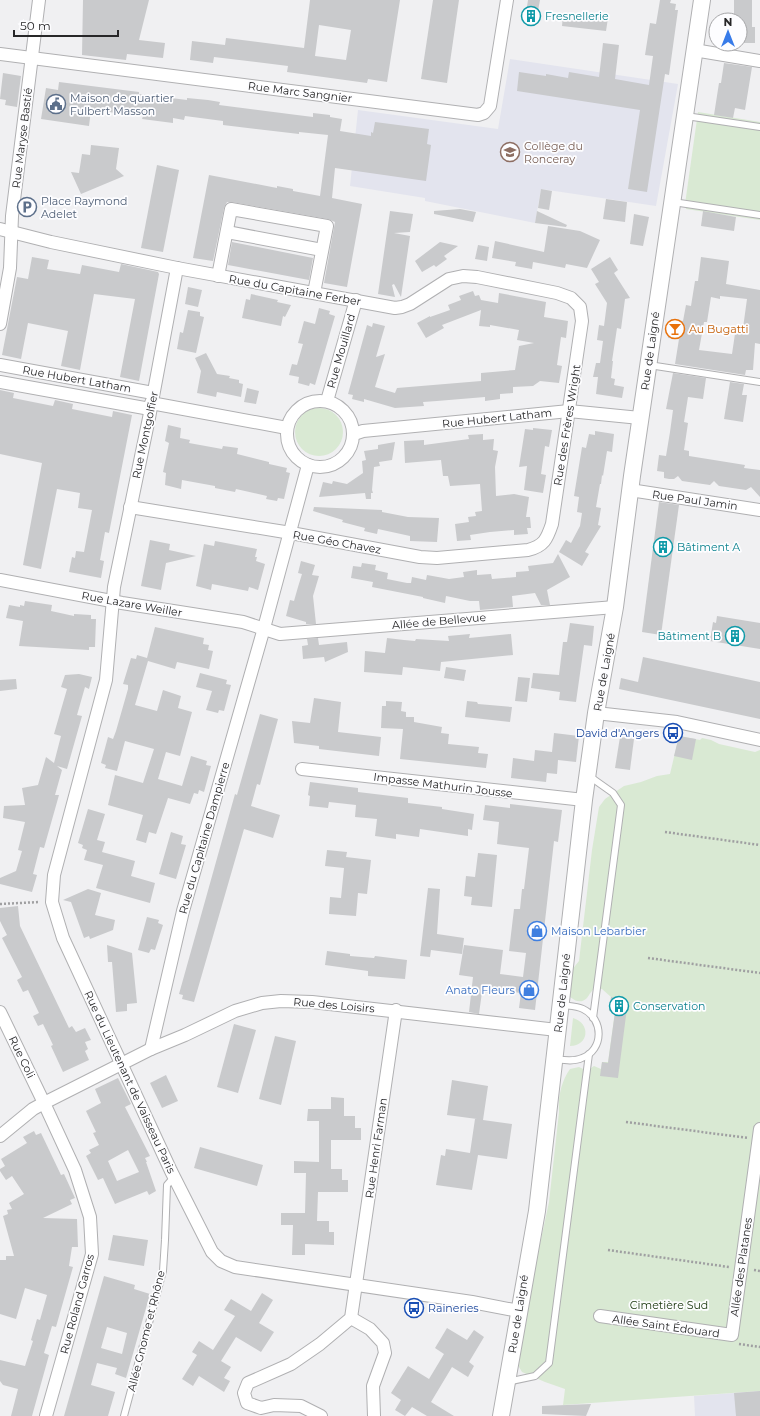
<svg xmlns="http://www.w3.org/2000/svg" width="760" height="1416" font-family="Montserrat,sans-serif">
<rect width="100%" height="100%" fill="#f0f0f2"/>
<g fill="#e3e4ee">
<polygon points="510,59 678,84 656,206 541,189 535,223 425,201 425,198 350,186 358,110 498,129"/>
<polygon points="760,1391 760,1416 695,1416 694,1396"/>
</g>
<g fill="#d9e9d3">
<polygon points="698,112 760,122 760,220 686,209 685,204"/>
<circle cx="319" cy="432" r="24"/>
<path d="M679 736 700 740 702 738 711 740 719 744 755 752 760 750V1391L563 1405 565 1389 545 1382 522 1372 519 1367 520 1350 526 1324 532 1281 549 1202 559 1112C558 1097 561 1082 570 1069L579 1067 587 1071 594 1066 601 1069 602 1062H608L615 1012 609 1011 611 997 602 989 595 988C591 991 590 994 587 998 579 1006 570 998 565 991L567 976 579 961 592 850 599 807 605 799 624 786 641 782 657 776 670 774Z"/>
<path d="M573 1018C591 1023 589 1046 570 1046Z"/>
</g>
<g fill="#c9cacc" fill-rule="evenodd">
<polygon points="83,0 149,0 139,40 165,43 163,58 127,54 126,60 82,55"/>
<path d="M310 0H400L387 82 368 79 367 83 287 72 288 66 214 57 213 63 190 60 192 41 225 45 226 38 304 48ZM319 25 351 30 346 60 315 56Z"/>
<polygon points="433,0 459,0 447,83 421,79"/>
<polygon points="528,0 540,0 536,21 525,20"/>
<polygon points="660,0 671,0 670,3 676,4 675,10 678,10 669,75 665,74 647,192 628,189 640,110 517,91 519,72 546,76 546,74 568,78 569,72 599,77 603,43 619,45 615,79 649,85 653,56 645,55 650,23 656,24"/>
<polygon points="734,0 752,0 752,27 755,27 755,43 740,43 740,20 734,20"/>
<polygon points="575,14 608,18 606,31 562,26 563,15 575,16"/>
<polygon points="724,63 752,67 745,110 735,108 733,118 714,115 719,83 721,83"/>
<polygon points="3,73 21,76 17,107 5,105 6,100 0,99"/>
<polygon points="59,82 139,92 139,94 187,100 187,98 208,100 220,102 219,105 297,115 313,117 313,113 330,115 330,117 342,119 340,131 371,136 371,132 373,133 375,122 429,129 427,144 431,145 426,181 335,168 332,198 362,204 347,287 324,283 335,222 328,219 232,202 227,202 224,208 213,261 193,258 209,175 277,188 277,186 293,189 293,191 320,196 328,135 299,132 299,134 223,125 223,121 185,116 184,120 173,118 173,123 142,119 143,116 91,110 89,126 41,119 46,88 58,90"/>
<polygon points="91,145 119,148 116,169 124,176 81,194 71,172 79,173 82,154 90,155"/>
<polygon points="157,165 179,170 163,252 141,248"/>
<polygon points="541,189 552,191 549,210 538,208"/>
<polygon points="606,199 627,202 625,222 603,219"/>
<polygon points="460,209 476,212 473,222 434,214 434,211"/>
<polygon points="390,211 413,214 410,232 394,233 410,236 401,297 394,284 392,285 395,297 378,294"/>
<polygon points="537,211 567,225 566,227 535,223"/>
<polygon points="703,211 736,217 734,231 701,226"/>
<polygon points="634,214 649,217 643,246 630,244"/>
<polygon points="548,226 580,231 600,240 587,268 566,264 565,268 533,262 532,269 515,266 516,262 492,258 495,241 544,252"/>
<polygon points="232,242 313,258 309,280 228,265"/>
<polygon points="440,242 458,246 444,256 447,259 436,267 434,265 422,272 415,261"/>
<polygon points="478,245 489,247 487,261 475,259"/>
<polygon points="32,257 49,260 47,269 80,274 82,265 119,272 121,264 158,272 159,274 139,381 120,377 135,299 94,294 80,370 61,366 68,331 28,323 21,359 2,355 17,277 28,279"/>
<polygon points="610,257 618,270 614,273 630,298 625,299 621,329 617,328 612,361 613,361 611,378 615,379 614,385 624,387 622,398 596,394 598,377 593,377 596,363 600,363 603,341 597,340 599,325 604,326 607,303 595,284 599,282 591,269"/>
<path d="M701 257 729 261 726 284 760 290V344L755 343 753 370H746L745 375 675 364 679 339 668 338 671 319 683 321 686 305 691 306 695 281H698ZM720 296 747 299 743 328 736 327 732 354 699 350 704 322H707L711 297 720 299Z"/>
<polygon points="188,287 202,290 198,307 185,304"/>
<polygon points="473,291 475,296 479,295 481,300 498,303 499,293 546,302 544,317 568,321 566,338 561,337 557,365 562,366 559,383 540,381 533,386 513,387 513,393 500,394 500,399 485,401 485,397 437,401 423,402 424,406 395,408 364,399 364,402 352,399 353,395 348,394 367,325 372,327 373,323 385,326 376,357 385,354 375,387 395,393 397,388 481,381 481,373 515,370 519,346 534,343 517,340 519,330 490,325 490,327 479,326 481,310 442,325 444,328 426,338 417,323 430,316 430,317 450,310 448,305 461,300 459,296"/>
<polygon points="251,294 278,300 277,302 291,305 285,317 283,316 281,326 242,318 246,299 250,300"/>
<polygon points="319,308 330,311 329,314 335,316 315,385 310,383 309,386 298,383 299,377 289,375 292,364 297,365 303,344 298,343 304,321 315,324"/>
<polygon points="188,310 200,312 200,316 204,317 196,353 177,349 180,332 183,333"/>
<polygon points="206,353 217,374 230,376 229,378 239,380 239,383 243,384 241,397 217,392 216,397 197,393 201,371 195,358"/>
<polygon points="673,373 706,378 703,399 688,397 684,422 688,423 684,450 689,451 689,456 745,465 744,468 760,470 760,497 751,487 746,490 719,486 714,481 710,485 682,481 678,476 674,479 669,479 664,478 664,472 657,471 659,455 666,456 670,432 673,410 666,409"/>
<polygon points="730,382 744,384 742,395 747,395 743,422 724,419"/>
<polygon points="247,388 259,391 256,404 244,402"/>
<polygon points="0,390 14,393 13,398 53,406 55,400 73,404 72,409 112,417 113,411 132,415 109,533 105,532 100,560 104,561 101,578 69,572 72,557 75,558 76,551 84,552 92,510 78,508 80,493 57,489 41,569 23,565 42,463 0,454"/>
<polygon points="168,425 181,428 180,438 190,440 189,443 222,449 223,446 238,448 237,454 269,462 269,464 287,468 286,472 290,473 284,499 278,498 277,501 266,499 267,496 236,489 235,492 215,488 215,486 182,480 181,489 165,485 166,473 163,472 169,443 165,441"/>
<polygon points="533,428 552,430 549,447 545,446 541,474 546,475 543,493 524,490 527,466 519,467 525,429 533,430"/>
<polygon points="595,431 614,434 612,452 607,451 603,476 602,475 601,484 600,484 596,507 601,508 598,525 601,526 585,552 589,554 582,566 559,552 566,540 571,543 580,526 582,513 577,512 579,497 574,496 582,447 586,448 589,434 595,435"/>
<polygon points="483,434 483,440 494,439 493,450 498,451 495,467 496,496 514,494 529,497 526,517 530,517 531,528 527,528 528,534 514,535 514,530 490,532 470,535 471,540 457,541 455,524 469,522 468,517 476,516 475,512 482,511 480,484 450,486 448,476 443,476 441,460 405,463 404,441 424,440 424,445 469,439 468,435"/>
<polygon points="395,442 392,460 379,462 380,466 374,467 372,490 373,493 371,493 371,499 366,499 365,493 319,497 323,482 332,484 333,481 347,484 363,473 362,461 366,460 364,451 378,449 378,445"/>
<polygon points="659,502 679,505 661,635 642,632"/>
<polygon points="314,507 382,510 382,512 408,517 439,518 437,542 410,541 410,536 378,529 377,534 364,531 365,528 342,522 343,520 313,511"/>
<polygon points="150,540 170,544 169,550 196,556 166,563 161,590 141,586"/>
<polygon points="215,541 257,549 255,557 257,557 256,561 265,564 258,590 249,587 248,591 212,584 211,590 196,586 204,544 214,546"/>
<polygon points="558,554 570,577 547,590 550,605 541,605 535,593 512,596 513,607 480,610 479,601 470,601 446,596 445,603 423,598 423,597 372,587 373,582 351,578 353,566 361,567 362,563 376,565 375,570 388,573 387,579 407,583 411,583 412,577 426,580 427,575 449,579 464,577 463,572 477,570 477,575 491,574 492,579 516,577 516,572 529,571 528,566 553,563"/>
<polygon points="301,561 315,565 312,575 319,576 313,596 316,624 306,624 306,622 286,616 290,600 294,601 298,587 302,574 298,573"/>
<polygon points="25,601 52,605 51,611 74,616 74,614 91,615 91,619 96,619 95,647 89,647 89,650 19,646 23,621 6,618 9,605 20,607 20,605 24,606"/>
<polygon points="717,616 760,623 760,649 710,641 713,622 716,623"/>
<polygon points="570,623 594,626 592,646 584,645 576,702 559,700 560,692 531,688 533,673 559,675 563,642 567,642"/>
<polygon points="155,627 204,638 203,644 209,645 208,650 213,651 209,669 177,662 175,669 148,661 135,705 157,711 163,690 181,696 178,708 192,712 180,756 166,752 158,779 182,786 191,756 207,761 206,765 211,766 204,792 199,790 198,794 194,793 190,804 168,798 156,834 149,832 146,843 136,840 143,815 108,805 115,775 143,783 154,749 125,741 117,771 105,768 106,765 101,763 108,737 113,739 116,731 128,689 128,685 123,684 131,658 136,659 137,655 147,658"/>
<polygon points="470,634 469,638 511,634 513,655 441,662 440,671 403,667 402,675 364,672 365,651 385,653 387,638 404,640 415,641 416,639 449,641 448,636"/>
<polygon points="318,638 319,645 347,642 348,652 325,662 324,657 303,659 302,646 308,645 307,639"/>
<polygon points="643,657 760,682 760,719 619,689 621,678 638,682"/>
<polygon points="446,667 466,670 464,681 444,678"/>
<polygon points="200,673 227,680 226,684 231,685 224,711 219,710 218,713 206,710 212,691 196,687"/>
<polygon points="79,674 92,677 89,689 85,687 77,715 82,716 67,769 57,766 62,770 55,795 59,795 44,848 40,847 33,874 37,875 32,892 0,884 0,878 16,871 22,851 18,850 25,822 3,818 4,806 25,805 22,788 38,785 46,757 54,763 61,736 54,734 67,689 61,687 65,675"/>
<polygon points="518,677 530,678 527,702 515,701"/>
<polygon points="16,679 17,689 0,691 0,680"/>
<polygon points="314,698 341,702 338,732 381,737 379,756 319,749 319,746 294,743 292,721 310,723"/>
<polygon points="386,701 402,702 401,711 406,712 406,717 414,717 414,722 442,727 441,733 449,734 448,744 479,747 478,753 488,754 486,768 400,759 403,729 381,728 382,706 386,706"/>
<polygon points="467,701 477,702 478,704 512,707 510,722 465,717"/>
<polygon points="260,714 278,719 260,785 257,784 251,806 280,815 273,838 244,829 194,1002 182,999 183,995 179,994 235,794 237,795"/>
<polygon points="554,733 579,736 576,762 558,760 557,774 547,773 546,782 511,778 513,758 534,761 535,750 552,752"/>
<polygon points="679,736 696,739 692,760 674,756"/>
<polygon points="620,737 634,739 630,770 615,768"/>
<polygon points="310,782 358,788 358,792 408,798 408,803 442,807 442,809 474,814 472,830 468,829 468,836 420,829 419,837 396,834 396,839 375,836 377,819 355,817 356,805 329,802 328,808 309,806 310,796 308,795"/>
<polygon points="510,804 562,810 558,842 554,841 535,1010 519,1008 521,993 495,990 494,994 482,992 479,1014 469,1012 473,977 459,975 464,945 503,950 500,974 523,977 526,953 509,951 514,909 520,909 522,889 524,889 529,848 497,844 499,822 483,820 485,805 510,808"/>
<polygon points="88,809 105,814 97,840 105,842 102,852 135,861 131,876 155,883 150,903 96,888 103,865 84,860 87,850 82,848 83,845 78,843"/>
<polygon points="171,832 183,836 181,844 186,845 176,879 159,874"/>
<polygon points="327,850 347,852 346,857 371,860 367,894 358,893 356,916 329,914 330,897 341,898 344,868 325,866"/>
<polygon points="478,853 497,855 492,907 471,905 472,897 464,896 466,876 475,877"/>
<polygon points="428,888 440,889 437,934 464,938 462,954 431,950 430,957 420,956"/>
<polygon points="88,889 101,893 95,915 115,920 113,930 90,939 89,936 84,938 71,902 63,900"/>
<polygon points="18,906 20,926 69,1028 72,1026 76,1032 85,1028 91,1040 85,1042 88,1049 85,1051 89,1060 63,1072 51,1046 53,1045 43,1024 38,1026 33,1016 39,1013 28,990 23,992 17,980 22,977 2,938 7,935 0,921 0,908"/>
<polygon points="147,917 159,920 158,923 163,925 155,950 151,949 149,953 138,950"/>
<polygon points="107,945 132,953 137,1003 127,1004 127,1011 116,1012 112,962 108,962"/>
<polygon points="327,951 350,954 350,956 374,958 375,956 407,960 405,979 368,976 368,971 325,965"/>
<polygon points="611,997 628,1000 618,1078 600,1076 602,1062 608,1063 615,1012 609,1011"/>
<polygon points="234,1024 256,1030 238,1093 217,1087"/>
<polygon points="275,1036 296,1041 281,1105 259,1099"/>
<polygon points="166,1075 178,1101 162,1108 150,1083"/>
<path d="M118 1078 131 1104 125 1107 150 1156 145 1158 147 1162H146L156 1191 149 1195 147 1191 115 1204 103 1178 98 1180 86 1156 91 1153 89 1150 99 1145 93 1133 96 1132 86 1111 101 1103 95 1089ZM128 1150 139 1172 117 1181 108 1161Z"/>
<polygon points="452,1080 488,1086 483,1120 512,1124 507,1159 478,1155 472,1190 436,1185 441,1155 445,1156 446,1149 470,1153 475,1119 477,1119 447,1115"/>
<polygon points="331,1097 344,1098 344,1116 355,1116 355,1128 361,1128 361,1140 331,1140 331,1169 342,1169 342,1180 348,1180 348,1192 318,1192 317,1221 329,1221 329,1232 334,1232 334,1245 305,1244 305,1255 292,1255 293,1225 281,1225 281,1213 305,1213 306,1173 294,1173 294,1161 319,1162 319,1121 307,1121 308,1109 331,1109"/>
<polygon points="34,1131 36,1135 41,1133 61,1175 64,1174 75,1198 70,1200 72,1204 43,1218 77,1219 78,1247 72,1247 69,1266 73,1267 56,1327 52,1326 44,1353 49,1355 32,1416 11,1416 18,1389 3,1385 0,1381 0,1360 25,1366 33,1341 31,1340 37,1319 40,1320 47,1295 25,1288 16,1319 0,1314 0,1260 6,1260 6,1256 14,1256 3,1216 8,1214 7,1210 12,1209 9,1203 24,1194 12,1176 6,1180 0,1171 0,1169 5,1166 1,1159 27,1143 23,1137"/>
<polygon points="200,1147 263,1165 257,1186 194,1168"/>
<polygon points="113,1235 148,1240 144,1266 108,1260"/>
<path d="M104 1276 135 1285 134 1289 150 1294 126 1378 115 1374 117 1368 97 1363 91 1385 115 1392 108 1416H64ZM107 1327 127 1333 122 1354 101 1348Z"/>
<polygon points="262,1293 273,1300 259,1323 274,1332 261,1352 236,1337 221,1361 231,1367 224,1378 230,1381 224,1392 199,1376 193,1386 182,1379 197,1355 192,1352 199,1341 213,1350 235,1316 224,1310 231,1299 251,1311"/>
<polygon points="447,1328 467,1340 474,1330 484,1337 469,1362 474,1366 468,1377 452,1367 431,1402 454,1416 427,1416 412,1407 405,1416 395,1410 401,1400 391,1393 408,1366 429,1379 444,1354 435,1348"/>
<polygon points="760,1391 760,1416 736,1416 734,1393"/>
<polygon points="591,1404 586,1416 542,1414 542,1406"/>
</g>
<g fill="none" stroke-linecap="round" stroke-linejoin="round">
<g stroke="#b0b0b2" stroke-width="8">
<g id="lane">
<polyline points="686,116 760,127"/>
<polyline points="673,202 760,215"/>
<polyline points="649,365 760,382"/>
<polyline points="589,776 613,793 621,805 593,1018"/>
<path d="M554 1059C563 1060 574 1062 582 1058 604 1050 604 1019 583 1009 577 1006 569 1006 562 1005"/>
<polyline points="507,1382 535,1376 549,1363 589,1054"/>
<polyline points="124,1416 163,1271 165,1240 167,1185 174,1177"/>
</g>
</g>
<g stroke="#b0b0b2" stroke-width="14">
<g id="street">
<polyline points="694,50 760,61"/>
<polyline points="0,54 478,115 484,113 490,106 507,0"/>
<path d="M0 229 51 242 177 268 395 308 402 307 410 304 449 279 463 276 477 277 557 293 571 298 580 307 582 321 552 524C547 539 544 546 528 550L437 558 420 557 291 533 130 507"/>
<polyline points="227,232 322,250"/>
<polyline points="177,268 149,418 114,587 106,680 54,875 52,902 63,938 171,1171 212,1252 221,1261 235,1267 472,1302 519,1311"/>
<polyline points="218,276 231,209 327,226 314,293"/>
<polyline points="0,324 10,268 12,216 39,0"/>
<polyline points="0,365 153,393"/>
<polyline points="0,382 150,409"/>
<circle cx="320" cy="434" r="33"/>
<polyline points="327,401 356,300"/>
<polyline points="151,403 287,428"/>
<polyline points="354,434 363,431 569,411 640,418"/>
<polyline points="630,490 760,510"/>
<polyline points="0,580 122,603 243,622 280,634 615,607"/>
<polyline points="596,713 677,722 760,740"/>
<polyline points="302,769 584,800"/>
<polyline points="0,1012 44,1103 75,1170 90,1217 92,1254 46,1416"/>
<polyline points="151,1049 183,911 264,628 308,465"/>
<polyline points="0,1136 33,1109 44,1103 151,1049 185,1035 235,1011 262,1003 281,1001 312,1002 557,1030"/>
<polyline points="600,1316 732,1335 760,1129"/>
<polyline points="351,1318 370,1329 383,1343 385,1353 373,1386 374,1416"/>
<polyline points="321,1416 301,1406 274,1405 261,1408 247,1403 244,1393 248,1383 291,1364 320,1344 351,1318 396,1010"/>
</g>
</g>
<g stroke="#b0b0b2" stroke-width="18">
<polyline id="secondary" points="501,1416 537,1211 584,800 596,713 615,607 632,476 702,0"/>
</g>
<g stroke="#9f9fa1" stroke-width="2.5" stroke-dasharray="2 2" stroke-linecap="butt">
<polyline points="665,832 760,845"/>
<polyline points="0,904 40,902"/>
<polyline points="648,958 760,973"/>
<polyline points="626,1122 748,1138"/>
<polyline points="608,1250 729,1267"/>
<polyline points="754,1270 760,1271"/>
<polyline points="739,1344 760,1347"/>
</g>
<use href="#lane" stroke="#fff" stroke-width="6"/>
<use href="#street" stroke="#fff" stroke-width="12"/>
<use href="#secondary" stroke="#fff" stroke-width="16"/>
</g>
<defs>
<g id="building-ring" transform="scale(1)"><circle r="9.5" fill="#fdfdff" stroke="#0f9aa8" stroke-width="1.5"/><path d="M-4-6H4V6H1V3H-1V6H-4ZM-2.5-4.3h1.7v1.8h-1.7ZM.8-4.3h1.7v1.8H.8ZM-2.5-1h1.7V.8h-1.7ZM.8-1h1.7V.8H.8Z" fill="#0f9aa8"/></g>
<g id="civic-ring" transform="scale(1)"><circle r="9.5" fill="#fdfdff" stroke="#5c6f8a" stroke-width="1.5"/><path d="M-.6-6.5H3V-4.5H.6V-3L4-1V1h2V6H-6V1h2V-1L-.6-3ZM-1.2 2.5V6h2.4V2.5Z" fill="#5c6f8a"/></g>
<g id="school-ring" transform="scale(1)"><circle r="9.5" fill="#fdfdff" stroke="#8d6e63" stroke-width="1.5"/><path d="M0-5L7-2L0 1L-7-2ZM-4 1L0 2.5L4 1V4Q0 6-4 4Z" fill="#8d6e63"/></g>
<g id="parking-ring" transform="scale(1)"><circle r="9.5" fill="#fdfdff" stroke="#5c6f8a" stroke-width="1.5"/><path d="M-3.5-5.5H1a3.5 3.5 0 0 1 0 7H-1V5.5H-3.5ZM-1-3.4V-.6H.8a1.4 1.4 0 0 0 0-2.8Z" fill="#5c6f8a"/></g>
<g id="bar-ring" transform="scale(1)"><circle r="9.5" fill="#fdfdff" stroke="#e8710a" stroke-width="1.5"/><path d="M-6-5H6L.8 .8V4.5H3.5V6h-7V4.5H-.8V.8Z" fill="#e8710a"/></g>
<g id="bus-ring" transform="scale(1)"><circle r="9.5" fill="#fdfdff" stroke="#1a4fb4" stroke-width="1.5"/><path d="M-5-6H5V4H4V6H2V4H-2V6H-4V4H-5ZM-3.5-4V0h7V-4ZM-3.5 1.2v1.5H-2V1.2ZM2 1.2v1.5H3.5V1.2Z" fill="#1a4fb4"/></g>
<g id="shop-ring" transform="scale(1)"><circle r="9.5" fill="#fdfdff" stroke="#3f7fe0" stroke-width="1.5"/><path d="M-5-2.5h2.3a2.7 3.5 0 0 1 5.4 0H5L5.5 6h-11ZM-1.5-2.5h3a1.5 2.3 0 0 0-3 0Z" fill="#3f7fe0"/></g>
</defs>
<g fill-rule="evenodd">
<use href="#building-ring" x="531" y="16"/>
<use href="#civic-ring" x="56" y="104"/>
<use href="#school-ring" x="510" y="152"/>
<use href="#parking-ring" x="27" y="207"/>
<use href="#bar-ring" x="675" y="329"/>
<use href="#building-ring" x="663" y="547"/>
<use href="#building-ring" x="735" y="636"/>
<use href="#bus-ring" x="673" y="733"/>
<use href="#shop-ring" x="537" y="931"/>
<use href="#shop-ring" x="529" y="990"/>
<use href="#building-ring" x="619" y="1006"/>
<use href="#bus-ring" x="414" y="1308"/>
</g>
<g text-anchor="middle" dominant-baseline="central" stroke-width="3.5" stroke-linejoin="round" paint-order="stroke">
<g font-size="11" fill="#0d838f" stroke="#fdfdff" text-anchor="start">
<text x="545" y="16">Fresnellerie</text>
<text x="677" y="547">Bâtiment A</text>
<text x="721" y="636" text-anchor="end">Bâtiment B</text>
<text x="633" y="1006">Conservation</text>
</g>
<g font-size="11" fill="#272728" stroke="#fdfdff">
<text transform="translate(300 92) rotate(7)">Rue Marc Sangnier</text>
<text transform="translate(22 138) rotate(-83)">Rue Maryse Bastié</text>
<text transform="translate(295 290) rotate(10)">Rue du Capitaine Ferber</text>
<text transform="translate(341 351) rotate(-74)">Rue Mouillard</text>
<text transform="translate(650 351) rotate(-82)">Rue de Laigné</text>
<text transform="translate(77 379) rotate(10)">Rue Hubert Latham</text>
<text transform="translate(497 418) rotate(-6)">Rue Hubert Latham</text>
<text transform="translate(567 425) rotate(-81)">Rue des Frères Wright</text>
<text transform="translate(145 435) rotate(-78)">Rue Montgolfier</text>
<text transform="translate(695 500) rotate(8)">Rue Paul Jamin</text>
<text transform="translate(337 542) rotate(10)">Rue Géo Chavez</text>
<text transform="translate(132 604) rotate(10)">Rue Lazare Weiller</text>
<text transform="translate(439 621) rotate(-5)">Allée de Bellevue</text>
<text transform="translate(604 672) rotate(-80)">Rue de Laigné</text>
<text transform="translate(443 785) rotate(7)">Impasse Mathurin Jousse</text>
<text transform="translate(204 838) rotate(-74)">Rue du Capitaine Dampierre</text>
<text transform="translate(562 993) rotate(-84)">Rue de Laigné</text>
<text transform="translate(334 1005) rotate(5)">Rue des Loisirs</text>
<text transform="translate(22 1057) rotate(64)">Rue Coli</text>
<text transform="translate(130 1082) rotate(65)">Rue du Lieutenant de Vaisseau Paris</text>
<text transform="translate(376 1148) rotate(-82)">Rue Henri Farman</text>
<text transform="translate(741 1267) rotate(-82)">Allée des Platanes</text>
<text transform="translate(77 1304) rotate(-75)">Rue Roland Garros</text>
<text transform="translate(518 1314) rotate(-81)">Rue de Laigné</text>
<text transform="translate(666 1326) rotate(8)">Allée Saint Édouard</text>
<text transform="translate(146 1331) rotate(-76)">Allée Gnome et Rhône</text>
</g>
<g font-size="11" fill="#4e5e75" stroke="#fdfdff" text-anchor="start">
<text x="70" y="98">Maison de quartier<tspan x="70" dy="13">Fulbert Masson</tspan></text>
<text x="41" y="201">Place Raymond<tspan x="41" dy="13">Adelet</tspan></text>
</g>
<g font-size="11" fill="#785e54" stroke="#fdfdff" text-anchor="start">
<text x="524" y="146">Collège du<tspan x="524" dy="13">Ronceray</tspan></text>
</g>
<g font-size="11" fill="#c56008" stroke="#fdfdff" text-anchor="start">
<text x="689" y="329">Au Bugatti</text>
</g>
<g font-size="11" fill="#164399" stroke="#fdfdff" text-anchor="end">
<text x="659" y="733">David d'Angers</text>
<text x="428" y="1308" text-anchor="start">Raineries</text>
</g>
<g font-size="11" fill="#366cbe" stroke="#fdfdff" text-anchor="start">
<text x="551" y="931">Maison Lebarbier</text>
<text x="515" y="990" text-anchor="end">Anato Fleurs</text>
</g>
<g font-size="11" fill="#163409" stroke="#fdfdff">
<text x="669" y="1305">Cimetière Sud</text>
</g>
</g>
<g transform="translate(728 32)"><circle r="19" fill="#fdfdff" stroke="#a7a7a9"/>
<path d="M0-3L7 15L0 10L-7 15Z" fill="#377be9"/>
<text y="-6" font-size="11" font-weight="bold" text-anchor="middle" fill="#272728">N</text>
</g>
<path d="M14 30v6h104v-6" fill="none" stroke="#272728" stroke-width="2"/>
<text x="20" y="30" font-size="12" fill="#272728" stroke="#fdfdff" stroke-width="3" paint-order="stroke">50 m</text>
</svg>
